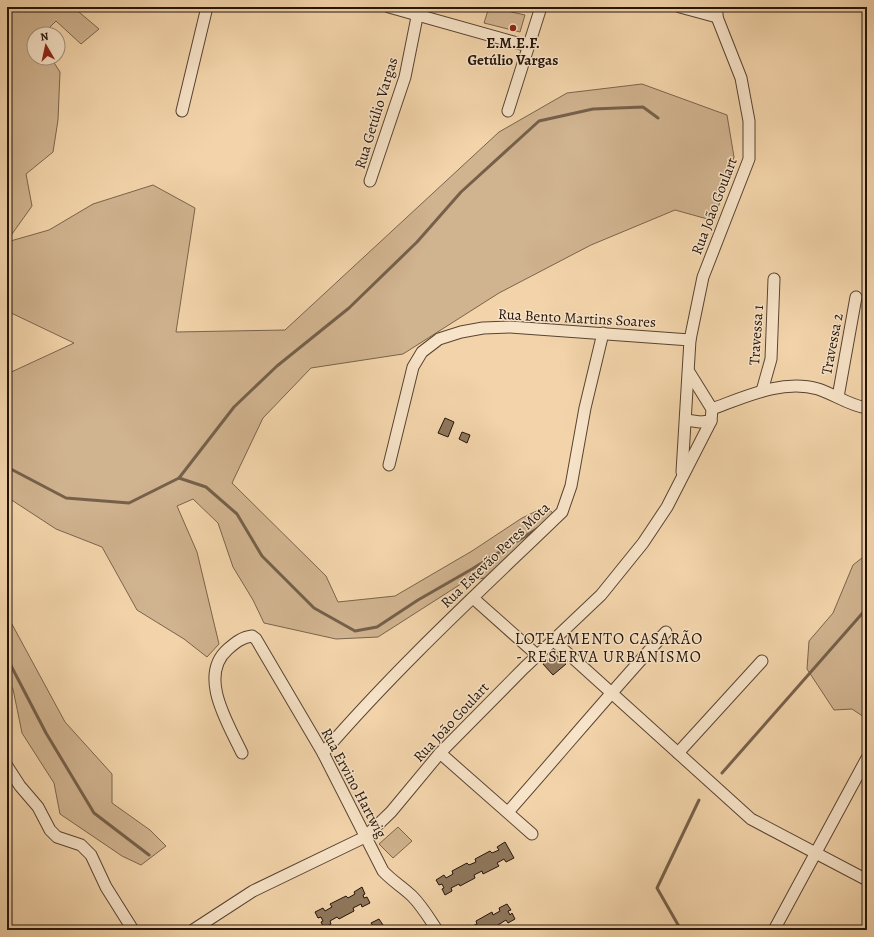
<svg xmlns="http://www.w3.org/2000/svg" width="874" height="937" font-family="Alegreya,serif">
<rect width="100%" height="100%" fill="#f3d4aa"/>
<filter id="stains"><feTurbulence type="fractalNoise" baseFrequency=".005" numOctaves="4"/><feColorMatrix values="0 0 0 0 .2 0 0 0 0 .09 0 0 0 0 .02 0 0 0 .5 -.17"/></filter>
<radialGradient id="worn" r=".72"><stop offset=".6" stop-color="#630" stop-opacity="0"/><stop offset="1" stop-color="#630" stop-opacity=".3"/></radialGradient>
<g fill="#d0b38f" stroke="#7a644c">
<polygon points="7,7 73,7 99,29 81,44 56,21 43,34 34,34 34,58 51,58 60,72 58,120 53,152 26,174 32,206 7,241 7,102 10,75 7,71"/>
<polygon points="489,7 525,15 520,32 484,23"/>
<polygon points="642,84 727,115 734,157 719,205 711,220 675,210 591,245 499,293 403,354 311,368 263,418 232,483 326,576 338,602 395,596 472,551 522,518 547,506 554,515 489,577 464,582 378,637 336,639 264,623 253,600 233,567 218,523 193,499 177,506 197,552 219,644 207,657 184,639 137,610 102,547 56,529 7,497 7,374 74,343 7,311 7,242 49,230 93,204 153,185 195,208 176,332 285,330 499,132 567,93"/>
<polygon points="867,554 867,719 852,709 834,710 807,669 809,641 833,613 853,565"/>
<polygon points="7,615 65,722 112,774 112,803 150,830 166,846 141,865 122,856 60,814 54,783 22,733 13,689 7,679"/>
<polygon points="398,827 412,841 393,858 379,844"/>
</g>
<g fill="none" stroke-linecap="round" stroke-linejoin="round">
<g stroke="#76604a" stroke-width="3">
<polyline points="7,13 12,7"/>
<polyline points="7,467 66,498 129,503 179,478 206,487 237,514 262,556 314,608 355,631 377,627 418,600 472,569 540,527"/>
<polyline points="179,478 234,407 277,366 349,308 417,242 461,192 539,121 593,109 643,107 658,118"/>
<polyline points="7,658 46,733 94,813 149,855"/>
<polyline points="722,773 867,608"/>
<polyline points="681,930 657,888 699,800"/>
</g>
</g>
<g fill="#90785d" stroke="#24140a">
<polygon points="445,418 454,422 448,437 438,433"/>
<polygon points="462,432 470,435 467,443 459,439"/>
<polygon points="554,653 566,664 553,675 543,664"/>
<polygon points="505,842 514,858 506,862 504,859 497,863 499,866 483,874 482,871 474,875 475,878 460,886 459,884 451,888 452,891 445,895 442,889 444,888 442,884 439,885 436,880 444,875 446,878 453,874 452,871 467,863 469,865 476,862 475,859 490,851 492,853 499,850 497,847"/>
<polygon points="362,887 365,894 363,895 364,898 367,897 370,903 362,907 361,904 353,908 354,911 339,919 337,917 330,921 331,924 324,928 321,922 323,921 321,917 318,918 315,912 323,908 325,911 332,907 330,904 346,896 348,898 355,894 354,892"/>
<polygon points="507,904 511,910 508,911 510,915 512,913 515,919 508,923 506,920 498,925 500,927 495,930 461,930 469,925 470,927 477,924 476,921 492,912 493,915 500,911 499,908"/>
<polygon points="379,919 383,925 380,927 382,930 385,928 385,930 359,930 364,927 365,930 373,926 371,923"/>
</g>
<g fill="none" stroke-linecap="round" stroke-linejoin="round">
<g stroke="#584432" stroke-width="13">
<g id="minor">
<polyline points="389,7 528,46"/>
<polyline points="680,7 717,17 717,11"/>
<polyline points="182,111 207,7"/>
<polyline points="508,111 541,7"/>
<polyline points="370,181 405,77 419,7"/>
<polyline points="762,391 771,359 774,279"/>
<polyline points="838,397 856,297"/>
<path d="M712 409C745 397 782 379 818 389 834 394 850 406 867 408"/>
<polyline points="686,420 700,422 711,421"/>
<polyline points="389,465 413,367 422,352 439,339 461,332 483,328 510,327 690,340"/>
<polyline points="682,472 690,340 703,277 749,159 749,121 741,78 713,7"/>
<polyline points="473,598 537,655"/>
<polyline points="553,640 751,819 867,880"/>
<path d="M242 753C229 725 197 676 228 649 235 643 242 637 252 636L256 639 323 753 383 871C392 881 403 887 412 896 422 906 429 918 437 930"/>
<path d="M323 753C397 667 480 591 562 512L571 486 585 408 603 333"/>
<polyline points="440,753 532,834"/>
<polyline points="678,753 762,661"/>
<polyline points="7,766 20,786 38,807 50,830 57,837 81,845 91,855 106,887 133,930"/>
<path d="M508 812C561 752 612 691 666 632"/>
<polyline points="193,930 253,891 365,837 391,812 440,753 524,668 601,595 643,543 667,507 711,421 712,409 689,372"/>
<polyline points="774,930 867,758"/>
</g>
</g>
<use href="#minor" stroke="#f7e3c8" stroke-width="11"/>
</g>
<circle fill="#8f2418" stroke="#f7e3c8" stroke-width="1.5" cx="513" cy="28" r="4"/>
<g text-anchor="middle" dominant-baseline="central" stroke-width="3" stroke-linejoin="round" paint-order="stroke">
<g font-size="15" font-weight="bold" fill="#24140a" stroke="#f7e3c8">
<text x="513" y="43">E.M.E.F.<tspan x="513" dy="17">Getúlio Vargas</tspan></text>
</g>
<g font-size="15" fill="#24140a" stroke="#f7e3c8">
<text transform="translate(376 113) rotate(-73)">Rua Getúlio Vargas</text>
<text transform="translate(714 206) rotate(-69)">Rua João Goulart</text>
<text transform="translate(577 318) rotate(3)">Rua Bento Martins Soares</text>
<text transform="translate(756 335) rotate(-86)">Travessa 1</text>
<text transform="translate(832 344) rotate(-79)">Travessa 2</text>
<text transform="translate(495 555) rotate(-44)">Rua Estevão Peres Mota</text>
<text transform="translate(451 722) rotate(-47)">Rua João Goulart</text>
<text transform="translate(354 783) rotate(62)">Rua Ervino Hartwig</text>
</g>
<g font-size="16" letter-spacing="1" fill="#24140a" stroke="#f7e3c8">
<text x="609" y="639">LOTEAMENTO CASARÃO<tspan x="609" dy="18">- RESERVA URBANISMO</tspan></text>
</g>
</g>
<rect width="874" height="937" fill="none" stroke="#f3d4aa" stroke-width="24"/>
<rect x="8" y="8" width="858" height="921" fill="none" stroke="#24140a" stroke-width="2"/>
<rect x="12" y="12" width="850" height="913" fill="none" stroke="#24140a"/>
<g transform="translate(46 46) rotate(351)"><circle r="19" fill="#f7e3c8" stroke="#a3907c"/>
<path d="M0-3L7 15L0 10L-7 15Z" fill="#8f2418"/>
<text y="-6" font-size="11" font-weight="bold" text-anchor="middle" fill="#24140a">N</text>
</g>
<rect width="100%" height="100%" filter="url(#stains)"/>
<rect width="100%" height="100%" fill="url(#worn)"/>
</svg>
